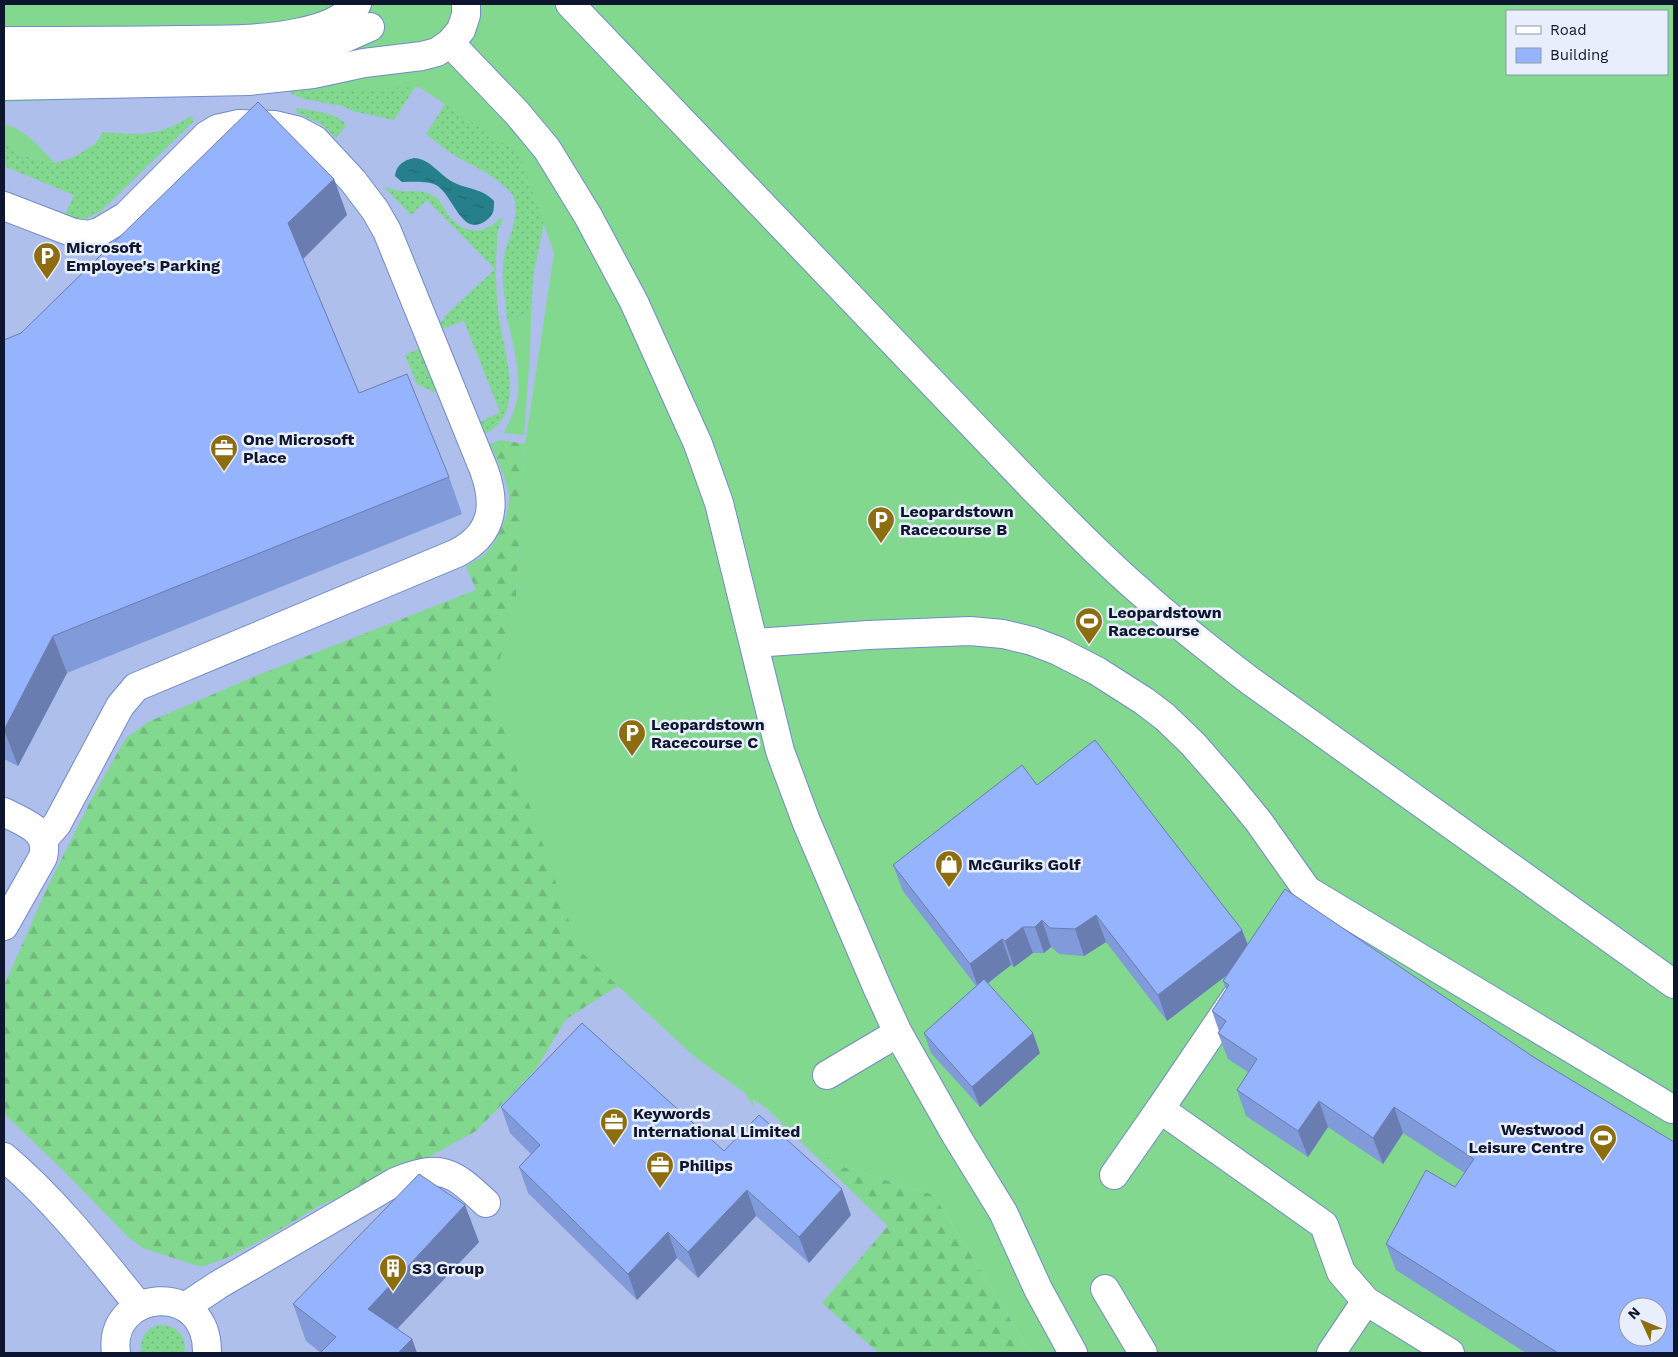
<svg xmlns="http://www.w3.org/2000/svg" width="1678" height="1357" font-family="'Work Sans',sans-serif">
<defs>
<pattern id="grass-dots" width="8" height="8" patternUnits="userSpaceOnUse" patternTransform="scale(1.25)"><rect width="8" height="8" fill="#81d88e"/><path d="M2 2h.1M6 6h.1" fill="none" stroke="#6eb97b" stroke-width="1.8" stroke-linecap="round"/></pattern>
<pattern id="forest-firs" width="22" height="20" patternUnits="userSpaceOnUse" patternTransform="scale(1.25)"><rect width="22" height="20" fill="#81d88e"/><path d="M5 1l3.5 6h-7zM16 11l3.5 6h-7z" fill="#6eb97b"/></pattern>
<pattern id="water-ripples" width="26" height="14" patternUnits="userSpaceOnUse" patternTransform="scale(1.25)"><rect width="26" height="14" fill="#25808c"/><path d="M2 4q2-2 4 0t4 0M15 11q2-2 4 0t4 0" fill="none" stroke="#1e6873"/></pattern>
</defs>
<rect width="100%" height="100%" fill="#bdcdf5"/>
<polygon fill="#adbfea" points="419,87 519,154 554,253 525,444 695,1057 767,1109 837,1165 1031,1353 4,1353 4,101"/>
<g fill="url(#grass-dots)">
<polygon points="422,76 394,120 353,111 343,106 304,99 292,94 290,90"/>
<path d="M453 92 496 115 548 203 533 277 531 317 507 318C505 298 500 273 505 253 509 236 523 209 511 193 497 176 475 167 457 157 446 150 436 142 426 134Z"/>
<path d="M296 108C311 111 333 112 344 122L345 127 336 138 321 124 297 113Z"/>
<path d="M191 116 194 121 100 212 82 220 65 215 74 195 4 166V144L30 158 55 163 74 157 95 144 103 132C141 135 158 137 191 116Z"/>
<path d="M384 187C389 188 395 190 400 191 412 192 422 189 434 196 441 200 443 208 448 215 462 234 485 236 500 218L503 219C502 223 499 226 498 230 497 234 497 240 497 245 495 267 496 288 498 310 501 345 530 415 484 434L480 422 500 412 464 321 442 329 440 323 447 314 493 271 494 268 427 200 411 215Z"/>
<polygon points="419,349 437,391 434,392 417,384 405,355"/>
<path d="M159 1325C176 1325 188 1336 184 1353H141C139 1339 145 1329 159 1325Z"/>
</g>
<g fill="url(#forest-firs)">
<path d="M501 440 525 444 516 596 753 1063V1106L729 1066 623 983 566 1019 536 1069 476 1131 401 1172 321 1205 264 1239 226 1258 204 1266H198L143 1248 128 1237 63 1170 4 1114V986L47 888 90 802 126 738 148 722 251 678 476 590 466 566C471 563 478 560 483 556 497 544 510 514 509 496 507 478 497 460 490 444Z"/>
<polygon points="767,1109 837,1165 934,1195 1031,1353 879,1353 822,1303 888,1226"/>
</g>
<g fill="#81d88e" fill-rule="evenodd">
<path d="M4 4H1674V1353H1031L934 1195 837 1165 767 1109 695 1057 579 950 491 693 516 596 525 444 554 253 519 154 419 87 4 102ZM1507 11H1667V74H1507ZM1628 1307H1658V1337H1628Z"/>
<path d="M4 125C22 126 42 150 55 163L31 158 4 144Z"/>
<path d="M531 317 530 355 524 435 504 433C508 423 514 414 516 404 523 380 513 342 507 318Z"/>
</g>
<path fill="url(#water-ripples)" d="M414 158C430 159 438 173 451 181 466 190 481 187 494 201 494 209 494 214 488 219 461 242 453 191 434 184 424 181 412 182 402 182L395 176C396 165 404 160 414 158Z"/>
<g fill="none" stroke-linecap="round" stroke-linejoin="round">
<g stroke="#738bca" stroke-width="30">
<g id="minor">
<path d="M570 4 1032 487C1068 523 1103 560 1142 593 1176 624 1213 652 1249 680L1674 984"/>
<path d="M4 41C62 41 121 41 179 40 219 39 262 41 301 32 322 28 343 20 357 4"/>
<polyline points="450,43 517,113 547,149 588,216 634,302 698,444 719,503 780,751 806,821 877,987 898,1033 957,1137 1003,1212 1038,1289 1073,1353"/>
<polyline points="4,63 256,59 316,51 370,27"/>
<polyline points="4,86 249,81 313,74 364,63 422,56 437,52 450,43 461,30 466,15 466,4"/>
<path d="M4 206 74 233 89 235 99 232 126 216 207 135 217 129 239 124 275 125 296 130 315 140 353 181 375 210 387 231 484 470C497 506 493 534 457 553L136 687 120 706 57 824 44 839"/>
<polyline points="754,643 868,635 970,631 1003,634 1032,641 1058,651 1097,671 1144,701 1165,717 1193,744 1228,784 1259,822 1307,890 1672,1109"/>
<path d="M4 812C24 823 50 829 43 857L4 926"/>
<polyline points="1238,994 1160,1109 1324,1225 1341,1272 1366,1301"/>
<polyline points="827,1075 898,1033"/>
<path d="M4 1157C55 1200 97 1254 139 1306"/>
<polyline points="1114,1175 1160,1109"/>
<polyline points="1105,1289 1143,1353"/>
<path d="M185 1307 218 1285 395 1182C441 1163 452 1171 486 1203"/>
<path d="M116 1353C107 1290 208 1278 207 1353"/>
<polyline points="1331,1353 1366,1301 1450,1353"/>
</g>
</g>
<use href="#minor" stroke="#fff" stroke-width="28"/>
</g>
<g fill="#819ada">
<polygon points="334,179 347,215 303,259 359,393 449,477 462,514 67,673 18,766 4,759 4,340 21,333"/>
<polygon points="1037,785 1242,930 1248,945 1285,889 1674,1353 1526,1353 1396,1270 1386,1244 1455,1187 1465,1173 1403,1133 1383,1164 1328,1127 1308,1157 1246,1116 1237,1090 1248,1072 1228,1059 1218,1033 1219,1031 1212,1011 1226,989 1223,981 1228,974 1167,1021 1106,942 1084,956 1059,954 1051,947 1044,953 1033,953 1014,967 1011,965 988,983 1040,1053 980,1107 931,1053 924,1033 976,986 903,891 893,865"/>
<polygon points="501,1107 724,1151 851,1215 809,1263 756,1216 698,1278 677,1258 637,1300 528,1193 519,1167 531,1154 510,1133"/>
<polygon points="479,1242 397,1329 412,1339 417,1353 320,1353 321,1353 306,1341 293,1304"/>
</g>
<g fill="#697db1">
<polygon points="334,179 347,215 302,260 288,223"/>
<polygon points="53,636 67,673 18,766 4,730"/>
<polygon points="1096,915 1106,942 1084,956 1075,929"/>
<polygon points="1042,920 1051,947 1044,953 1035,927"/>
<polygon points="1023,927 1033,953 1014,967 1005,941"/>
<polygon points="1242,930 1252,956 1167,1021 1158,995"/>
<polygon points="1002,939 1011,965 979,990 970,964"/>
<polygon points="1033,1033 1040,1053 980,1107 972,1087"/>
<polygon points="1319,1101 1328,1127 1308,1157 1298,1131"/>
<polygon points="1394,1107 1403,1133 1383,1164 1373,1138"/>
<polygon points="842,1189 851,1215 809,1263 799,1237"/>
<polygon points="747,1190 756,1216 698,1278 688,1252"/>
<polygon points="465,1205 479,1242 381,1346 368,1309"/>
<polygon points="668,1232 677,1258 637,1300 628,1274"/>
<polygon points="412,1339 417,1353 398,1353"/>
</g>
<g fill="#96b3fd" stroke="#697db1" fill-rule="evenodd">
<polygon points="258,102 334,179 288,223 359,393 407,374 449,477 53,636 4,730 4,340 21,333"/>
<polygon points="1095,740 1242,930 1158,995 1096,915 1075,929 1050,928 1042,920 1035,927 1023,927 1005,941 1002,939 970,964 893,865 1022,765 1037,785"/>
<path d="M1285 889 1535 1058 1674 1142V1353H1558L1386 1244 1426 1170 1455 1187 1474 1159 1394 1107 1373 1138 1319 1101 1298 1131 1237 1090 1257 1059 1218 1033 1226 1021 1212 1011 1229 985 1223 981ZM1628 1307H1658V1337H1628Z"/>
<polygon points="984,979 1033,1033 972,1087 924,1033"/>
<polygon points="582,1023 724,1151 759,1115 842,1189 799,1237 747,1190 688,1252 668,1232 628,1274 519,1167 540,1145 501,1107"/>
<polygon points="419,1174 465,1205 368,1309 412,1339 398,1353 320,1353 336,1337 293,1304"/>
</g>
<defs>
<g id="parking-pin" transform="scale(1.4375)"><path d="M0 17L-7.5 6A9.5 9.5 0 1 1 7.5 6Z" fill="#8c6d0f" stroke="#e8eefc"/><path d="M-3.5-5.5H1a3.5 3.5 0 0 1 0 7H-1V5.5H-3.5ZM-1-3.4V-.6H.8a1.4 1.4 0 0 0 0-2.8Z" fill="#fff"/></g>
<g id="office-pin" transform="scale(1.4375)"><path d="M0 17L-7.5 6A9.5 9.5 0 1 1 7.5 6Z" fill="#8c6d0f" stroke="#e8eefc"/><path d="M-6-3h4V-5.5h4V-3h4V5H-6ZM-1-4.5V-3h2v-1.5ZM-6 0V1H6V0Z" fill="#fff"/></g>
<g id="stadium-pin" transform="scale(1.4375)"><path d="M0 17L-7.5 6A9.5 9.5 0 1 1 7.5 6Z" fill="#8c6d0f" stroke="#e8eefc"/><path d="M0-5a6.5 5 0 1 0 0 10a6.5 5 0 1 0 0-10ZM-3.5-1.8h7v3.6h-7Z" fill="#fff"/></g>
<g id="shop-pin" transform="scale(1.4375)"><path d="M0 17L-7.5 6A9.5 9.5 0 1 1 7.5 6Z" fill="#8c6d0f" stroke="#e8eefc"/><path d="M-5-2.5h2.3a2.7 3.5 0 0 1 5.4 0H5L5.5 6h-11ZM-1.5-2.5h3a1.5 2.3 0 0 0-3 0Z" fill="#fff"/></g>
<g id="building-pin" transform="scale(1.4375)"><path d="M0 17L-7.5 6A9.5 9.5 0 1 1 7.5 6Z" fill="#8c6d0f" stroke="#e8eefc"/><path d="M-4-6H4V6H1V3H-1V6H-4ZM-2.5-4.3h1.7v1.8h-1.7ZM.8-4.3h1.7v1.8H.8ZM-2.5-1h1.7V.8h-1.7ZM.8-1h1.7V.8H.8Z" fill="#fff"/></g>
</defs>
<g fill-rule="evenodd">
<use href="#parking-pin" x="47" y="256"/>
<use href="#office-pin" x="224" y="448"/>
<use href="#parking-pin" x="881" y="520"/>
<use href="#stadium-pin" x="1089" y="621"/>
<use href="#parking-pin" x="632" y="733"/>
<use href="#shop-pin" x="949" y="864"/>
<use href="#office-pin" x="614" y="1122"/>
<use href="#stadium-pin" x="1603" y="1138"/>
<use href="#office-pin" x="660" y="1165"/>
<use href="#building-pin" x="393" y="1268"/>
</g>
<g text-anchor="middle" dominant-baseline="central" stroke-width="5" stroke-linejoin="round" paint-order="stroke">
<g font-size="16" font-weight="bold" fill="#0d162e" stroke="#e8eefc" text-anchor="start">
<text x="66" y="247">Microsoft<tspan x="66" dy="18">Employee's Parking</tspan></text>
<text x="243" y="439">One Microsoft<tspan x="243" dy="18">Place</tspan></text>
<text x="900" y="511">Leopardstown<tspan x="900" dy="18">Racecourse B</tspan></text>
<text x="1108" y="612">Leopardstown<tspan x="1108" dy="18">Racecourse</tspan></text>
<text x="651" y="724">Leopardstown<tspan x="651" dy="18">Racecourse C</tspan></text>
<text x="968" y="864">McGuriks Golf</text>
<text x="633" y="1113">Keywords<tspan x="633" dy="18">International Limited</tspan></text>
<text x="1584" y="1129" text-anchor="end">Westwood<tspan x="1584" dy="18">Leisure Centre</tspan></text>
<text x="679" y="1165">Philips</text>
<text x="412" y="1268">S3 Group</text>
</g>
</g>
<rect width="1678" height="1357" fill="none" stroke="#0d162e" stroke-width="10"/>
<rect x="1506" y="10" width="162" height="65" fill="#e8eefc" stroke="#9098aa"/>
<rect x="1516" y="26" width="25" height="8" fill="#ffffff" stroke="#9098aa"/>
<text x="1550" y="35" font-size="15" fill="#0d162e">Road</text>
<rect x="1516" y="48" width="25" height="15" fill="#96b3fd" stroke="#9098aa"/>
<text x="1550" y="60" font-size="15" fill="#0d162e">Building</text>
<g transform="translate(1643 1322) rotate(314)"><circle r="24" fill="#e8eefc" stroke="#9098aa"/>
<path d="M0-4L9 19L0 12L-9 19Z" fill="#8c6d0f"/>
<text y="-8" font-size="14" font-weight="bold" text-anchor="middle" fill="#0d162e">N</text>
</g>
</svg>
